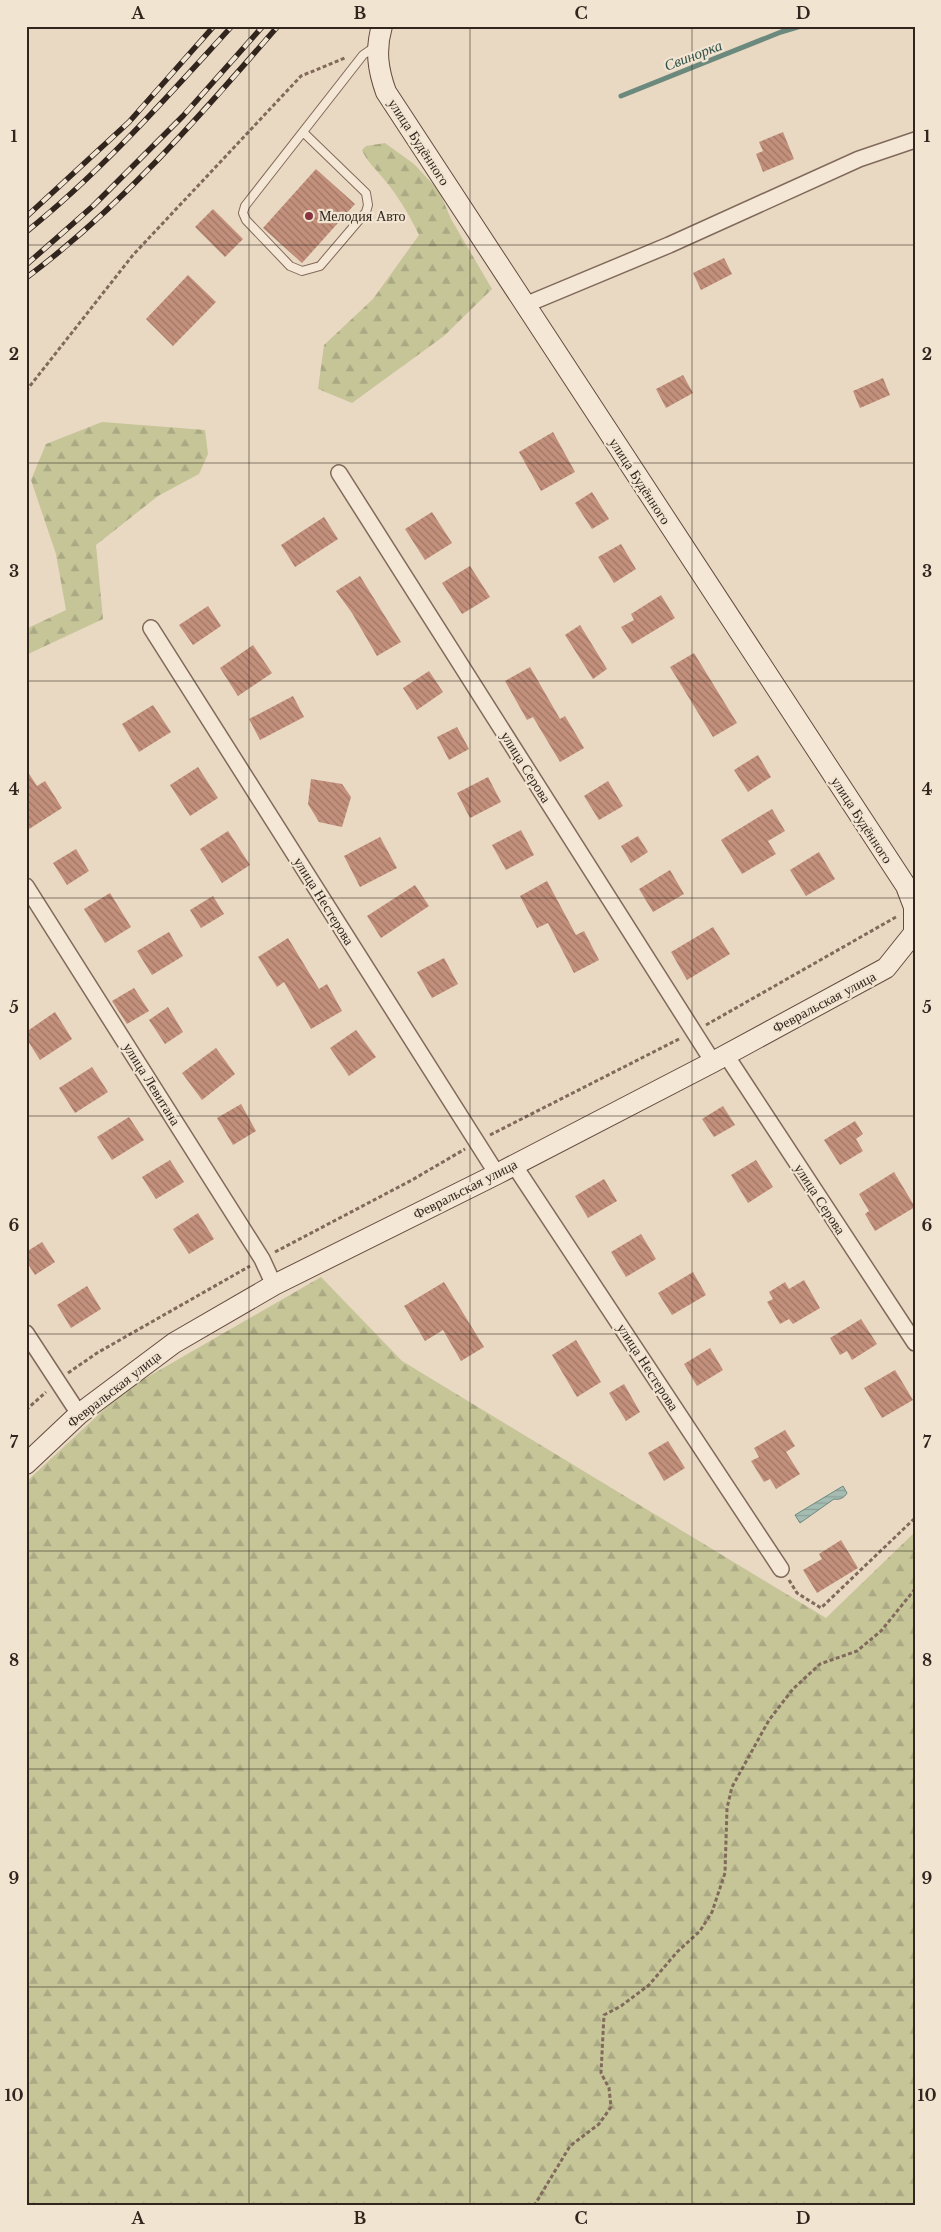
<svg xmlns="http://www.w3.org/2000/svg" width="941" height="2232" font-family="'Libre Baskerville',serif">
<defs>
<pattern id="forest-firs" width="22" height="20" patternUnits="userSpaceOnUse" patternTransform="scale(1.25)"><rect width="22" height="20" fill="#c5c598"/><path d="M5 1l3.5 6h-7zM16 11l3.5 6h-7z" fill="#aaa983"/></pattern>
<pattern id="water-rules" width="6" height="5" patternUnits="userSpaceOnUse" patternTransform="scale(1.25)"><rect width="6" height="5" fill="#a4bcb2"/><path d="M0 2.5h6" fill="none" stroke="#8ea199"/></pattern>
<pattern id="building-back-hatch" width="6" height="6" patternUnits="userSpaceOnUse" patternTransform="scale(1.25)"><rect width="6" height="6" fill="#c3907c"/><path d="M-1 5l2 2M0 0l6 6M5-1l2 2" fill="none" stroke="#9f7565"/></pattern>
</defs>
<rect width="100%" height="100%" fill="#e9d8c2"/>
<g fill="url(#forest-firs)">
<path d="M385 143 414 164 439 191 451 219 492 289 444 336 352 403 318 389 324 345 373 299 419 235C409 214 398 196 383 178 375 168 367 162 362 150L366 146Z"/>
<polygon points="102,422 205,430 208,454 199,474 158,496 96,545 103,619 26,655 26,629 66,610 56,554 31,480 46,444"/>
<polygon points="321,1277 402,1361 826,1618 915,1532 915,2206 26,2206 26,1482 125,1390"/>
</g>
<path fill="url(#water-rules)" stroke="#6c897e" d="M843 1486 847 1493C844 1498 840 1500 834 1499L800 1523 795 1515Z"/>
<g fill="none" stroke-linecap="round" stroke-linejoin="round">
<polyline stroke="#6c897e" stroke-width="5" points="621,96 781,32 801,26"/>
</g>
<g fill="url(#building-back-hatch)">
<polygon points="783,132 794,159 763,172 756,154 763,151 759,142"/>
<polygon points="316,169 355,204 302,263 263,228"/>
<polygon points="213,209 243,239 225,257 195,227"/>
<polygon points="724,258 732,274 701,290 693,273"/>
<polygon points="188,275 216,302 173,346 146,319"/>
<polygon points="683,375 693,393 666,408 656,389"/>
<polygon points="883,378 890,395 860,408 853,391"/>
<polygon points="553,432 575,472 541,491 519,452"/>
<polygon points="592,492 609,519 592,529 575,503"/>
<polygon points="432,512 452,543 425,560 405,529"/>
<polygon points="324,517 338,539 295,567 281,545"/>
<polygon points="621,544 636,569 614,583 598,557"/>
<polygon points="470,566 490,597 462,614 442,583"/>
<polygon points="360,576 401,642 377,656 352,613 336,591"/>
<polygon points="661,595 675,618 632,644 621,627 634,620 631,614"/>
<polygon points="208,606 221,626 193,645 179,625"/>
<polygon points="580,625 607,669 593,679 565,635"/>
<polygon points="253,645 272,673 238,696 220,668"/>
<polygon points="694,653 737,723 713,737 670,667"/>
<polygon points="530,667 560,719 565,716 584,748 560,762 533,717 527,720 505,681"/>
<polygon points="429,671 443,692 417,710 403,688"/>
<polygon points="293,696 304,717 260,740 249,719"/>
<polygon points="153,705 171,732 139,752 122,724"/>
<polygon points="457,727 469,749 449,760 437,737"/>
<polygon points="758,755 771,777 748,792 734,770"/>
<polygon points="198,767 218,798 190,816 170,785"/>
<polygon points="26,769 37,786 45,781 62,808 26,831"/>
<polygon points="488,777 501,802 470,818 457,793"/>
<polygon points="311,779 342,784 351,797 342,827 319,822 308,804"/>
<polygon points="608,781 623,806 599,820 584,796"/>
<polygon points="772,809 785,831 768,841 776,854 742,874 721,840"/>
<polygon points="521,830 534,855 506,870 492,845"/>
<polygon points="228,831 250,865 222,883 200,849"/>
<polygon points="638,836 648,852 631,863 621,846"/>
<polygon points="380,837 397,868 360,887 344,856"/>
<polygon points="76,849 89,871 67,885 53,863"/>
<polygon points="819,852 835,879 806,896 790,870"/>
<polygon points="670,870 684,894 653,912 639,889"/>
<polygon points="547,881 576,935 584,931 599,960 574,973 548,923 537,928 520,896"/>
<polygon points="415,885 429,906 381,938 367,916"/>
<polygon points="110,893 131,927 105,943 84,909"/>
<polygon points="213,896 224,914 201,928 190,910"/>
<polygon points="713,927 730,954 687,980 671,952"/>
<polygon points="169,932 183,956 152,975 137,951"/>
<polygon points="288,938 319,989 327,984 342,1011 311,1029 284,982 277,987 258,957"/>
<polygon points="444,958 458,984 432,998 417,972"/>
<polygon points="134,988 149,1011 127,1024 112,1001"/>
<polygon points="168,1007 183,1032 165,1044 149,1020"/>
<polygon points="55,1012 72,1039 40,1060 26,1038 26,1032"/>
<polygon points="356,1030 376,1057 349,1076 330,1048"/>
<polygon points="216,1048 235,1074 202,1100 182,1073"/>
<polygon points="92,1067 108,1092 75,1113 59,1088"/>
<polygon points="241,1104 256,1131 233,1145 217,1118"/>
<polygon points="723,1106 735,1125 714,1137 702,1119"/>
<polygon points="129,1117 144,1140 112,1160 97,1137"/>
<polygon points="855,1121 863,1134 856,1139 863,1151 840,1165 824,1140"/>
<polygon points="170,1160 184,1182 156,1199 142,1177"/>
<polygon points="756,1160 773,1187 748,1203 731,1175"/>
<polygon points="894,1172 915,1207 875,1231 865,1214 869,1211 859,1194"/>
<polygon points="604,1179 617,1201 588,1218 575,1196"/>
<polygon points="198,1213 214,1239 189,1254 173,1229"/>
<polygon points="641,1234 656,1259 626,1277 611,1252"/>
<polygon points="42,1242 55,1262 35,1275 26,1261 26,1252"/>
<polygon points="693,1272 706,1295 672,1315 658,1293"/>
<polygon points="804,1280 820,1308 793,1324 789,1319 780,1324 767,1302 773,1299 769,1292 785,1282 789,1289"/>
<polygon points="444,1282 484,1347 461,1361 443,1330 425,1341 404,1306"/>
<polygon points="87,1286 101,1309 71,1328 57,1305"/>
<polygon points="861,1319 877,1344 852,1360 847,1351 840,1355 830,1338"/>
<polygon points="576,1340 601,1382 577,1397 552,1355"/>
<polygon points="710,1348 723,1370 697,1386 684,1364"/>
<polygon points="895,1370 913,1400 882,1418 864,1388"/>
<polygon points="624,1384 640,1412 626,1421 609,1393"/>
<polygon points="785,1430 795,1446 786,1452 800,1474 776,1489 770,1479 764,1482 751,1461 759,1457 754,1448"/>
<polygon points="668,1441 685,1468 664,1481 648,1453"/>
<polygon points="841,1540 858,1568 817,1593 803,1570 822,1559 819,1554"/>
</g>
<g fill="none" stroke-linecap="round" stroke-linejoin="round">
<g stroke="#816a5b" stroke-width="10">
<polyline id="service" points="303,132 366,193 368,205 366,212 320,266 302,271 290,266 246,220 243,213 245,206 363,55 376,46"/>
</g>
<g stroke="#816a5b" stroke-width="18">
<g id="minor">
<polyline points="525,305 669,245 859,159 915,140"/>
<polyline points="339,473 713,1062"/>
<polyline points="151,628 497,1174"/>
<polyline points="26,886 262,1259 274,1285"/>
<polyline points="726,1055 915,1343"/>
<polyline points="514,1165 781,1569"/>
<polyline points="26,1333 79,1414"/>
</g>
</g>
<g stroke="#634c3f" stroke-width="22">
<path id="secondary" d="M26 1464 79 1414 174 1343 274 1285 497 1174 713 1062 886 968 914 933V907L906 886 386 92C378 70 375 50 382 26"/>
</g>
<g stroke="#816a5b" stroke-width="3" stroke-dasharray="4 2.5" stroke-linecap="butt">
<polyline points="26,391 133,255 301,76 345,58"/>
<polyline points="706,1025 896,917"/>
<polyline points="490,1135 681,1038"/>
<polyline points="275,1252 412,1180 465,1149"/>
<polyline points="68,1373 97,1353 250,1266"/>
<polyline points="26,1410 46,1392"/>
<polyline points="789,1580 797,1593 821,1608 915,1518"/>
<polyline points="534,2206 570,2146 599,2124 611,2107 609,2088 601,2073 604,2015 621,2006 649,1985 677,1952 700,1931 712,1912 725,1873 727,1808 732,1787 769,1720 793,1689 820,1664 857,1651 881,1631 915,1589"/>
</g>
<use href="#service" stroke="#f5e7d5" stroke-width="8"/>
<use href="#minor" stroke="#f5e7d5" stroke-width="15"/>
<use href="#secondary" stroke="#f5e7d5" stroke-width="20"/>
<g stroke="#32251e" stroke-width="5.5">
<g id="rail">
<polyline points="26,217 129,122 214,26"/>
<path d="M26 232C102 171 166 98 232 26"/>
<polyline points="26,265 93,206 183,116 263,26"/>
<path d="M26 278C122 206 200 116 278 26"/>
</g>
</g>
<use href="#rail" stroke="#f1e4d1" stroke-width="4" stroke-dasharray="11" stroke-linecap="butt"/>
</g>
<path fill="none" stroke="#32251e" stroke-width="1" stroke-opacity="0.55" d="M249 26V2206M470 26V2206M692 26V2206M26 245H915M26 463H915M26 681H915M26 898H915M26 1116H915M26 1334H915M26 1551H915M26 1769H915M26 1987H915"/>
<circle fill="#8a323e" stroke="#f1e4d1" stroke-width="2" cx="309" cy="216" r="5"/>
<g text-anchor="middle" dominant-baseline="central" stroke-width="4.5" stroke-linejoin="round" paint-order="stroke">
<g font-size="14" fill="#32251e" stroke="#f1e4d1">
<text transform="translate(419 142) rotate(57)">улица Будённого</text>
<text transform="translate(640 481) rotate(57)">улица Будённого</text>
<text transform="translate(526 767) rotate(58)">улица Серова</text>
<text transform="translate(862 820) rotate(57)">улица Будённого</text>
<text transform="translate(324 901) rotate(58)">улица Нестерова</text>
<text transform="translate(824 1002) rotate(-28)">Февральская улица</text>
<text transform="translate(152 1084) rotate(58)">улица Левитана</text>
<text transform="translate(465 1189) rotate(-27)">Февральская улица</text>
<text transform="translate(820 1199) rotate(57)">улица Серова</text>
<text transform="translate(648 1367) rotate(57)">улица Нестерова</text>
<text transform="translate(114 1389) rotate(-38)">Февральская улица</text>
</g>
<g font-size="14" fill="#32251e" stroke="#f1e4d1" text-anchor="start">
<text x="319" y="216">Мелодия Авто</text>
</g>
<g font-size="15" font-style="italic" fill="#2f514a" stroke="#f1e4d1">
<text transform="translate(693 55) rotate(-21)">Свинорка</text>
</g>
</g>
<rect width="941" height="2232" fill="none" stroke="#f1e4d1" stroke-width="55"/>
<rect x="28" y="28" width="886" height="2176" fill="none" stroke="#32251e" stroke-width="2"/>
<g font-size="16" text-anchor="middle" font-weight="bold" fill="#32251e">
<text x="138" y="19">A</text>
<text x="360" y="19">B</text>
<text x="581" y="19">C</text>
<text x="803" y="19">D</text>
<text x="14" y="142">1</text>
<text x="927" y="142">1</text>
<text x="14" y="360">2</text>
<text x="927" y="360">2</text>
<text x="14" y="577">3</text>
<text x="927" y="577">3</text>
<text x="14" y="795">4</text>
<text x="927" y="795">4</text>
<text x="14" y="1013">5</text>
<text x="927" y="1013">5</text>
<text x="14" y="1231">6</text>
<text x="927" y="1231">6</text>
<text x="14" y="1448">7</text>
<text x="927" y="1448">7</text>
<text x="14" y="1666">8</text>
<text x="927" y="1666">8</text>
<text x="14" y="1884">9</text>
<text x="927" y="1884">9</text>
<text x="14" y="2101">10</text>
<text x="927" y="2101">10</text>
<text x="138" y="2224">A</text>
<text x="360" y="2224">B</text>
<text x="581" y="2224">C</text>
<text x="803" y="2224">D</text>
</g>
</svg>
